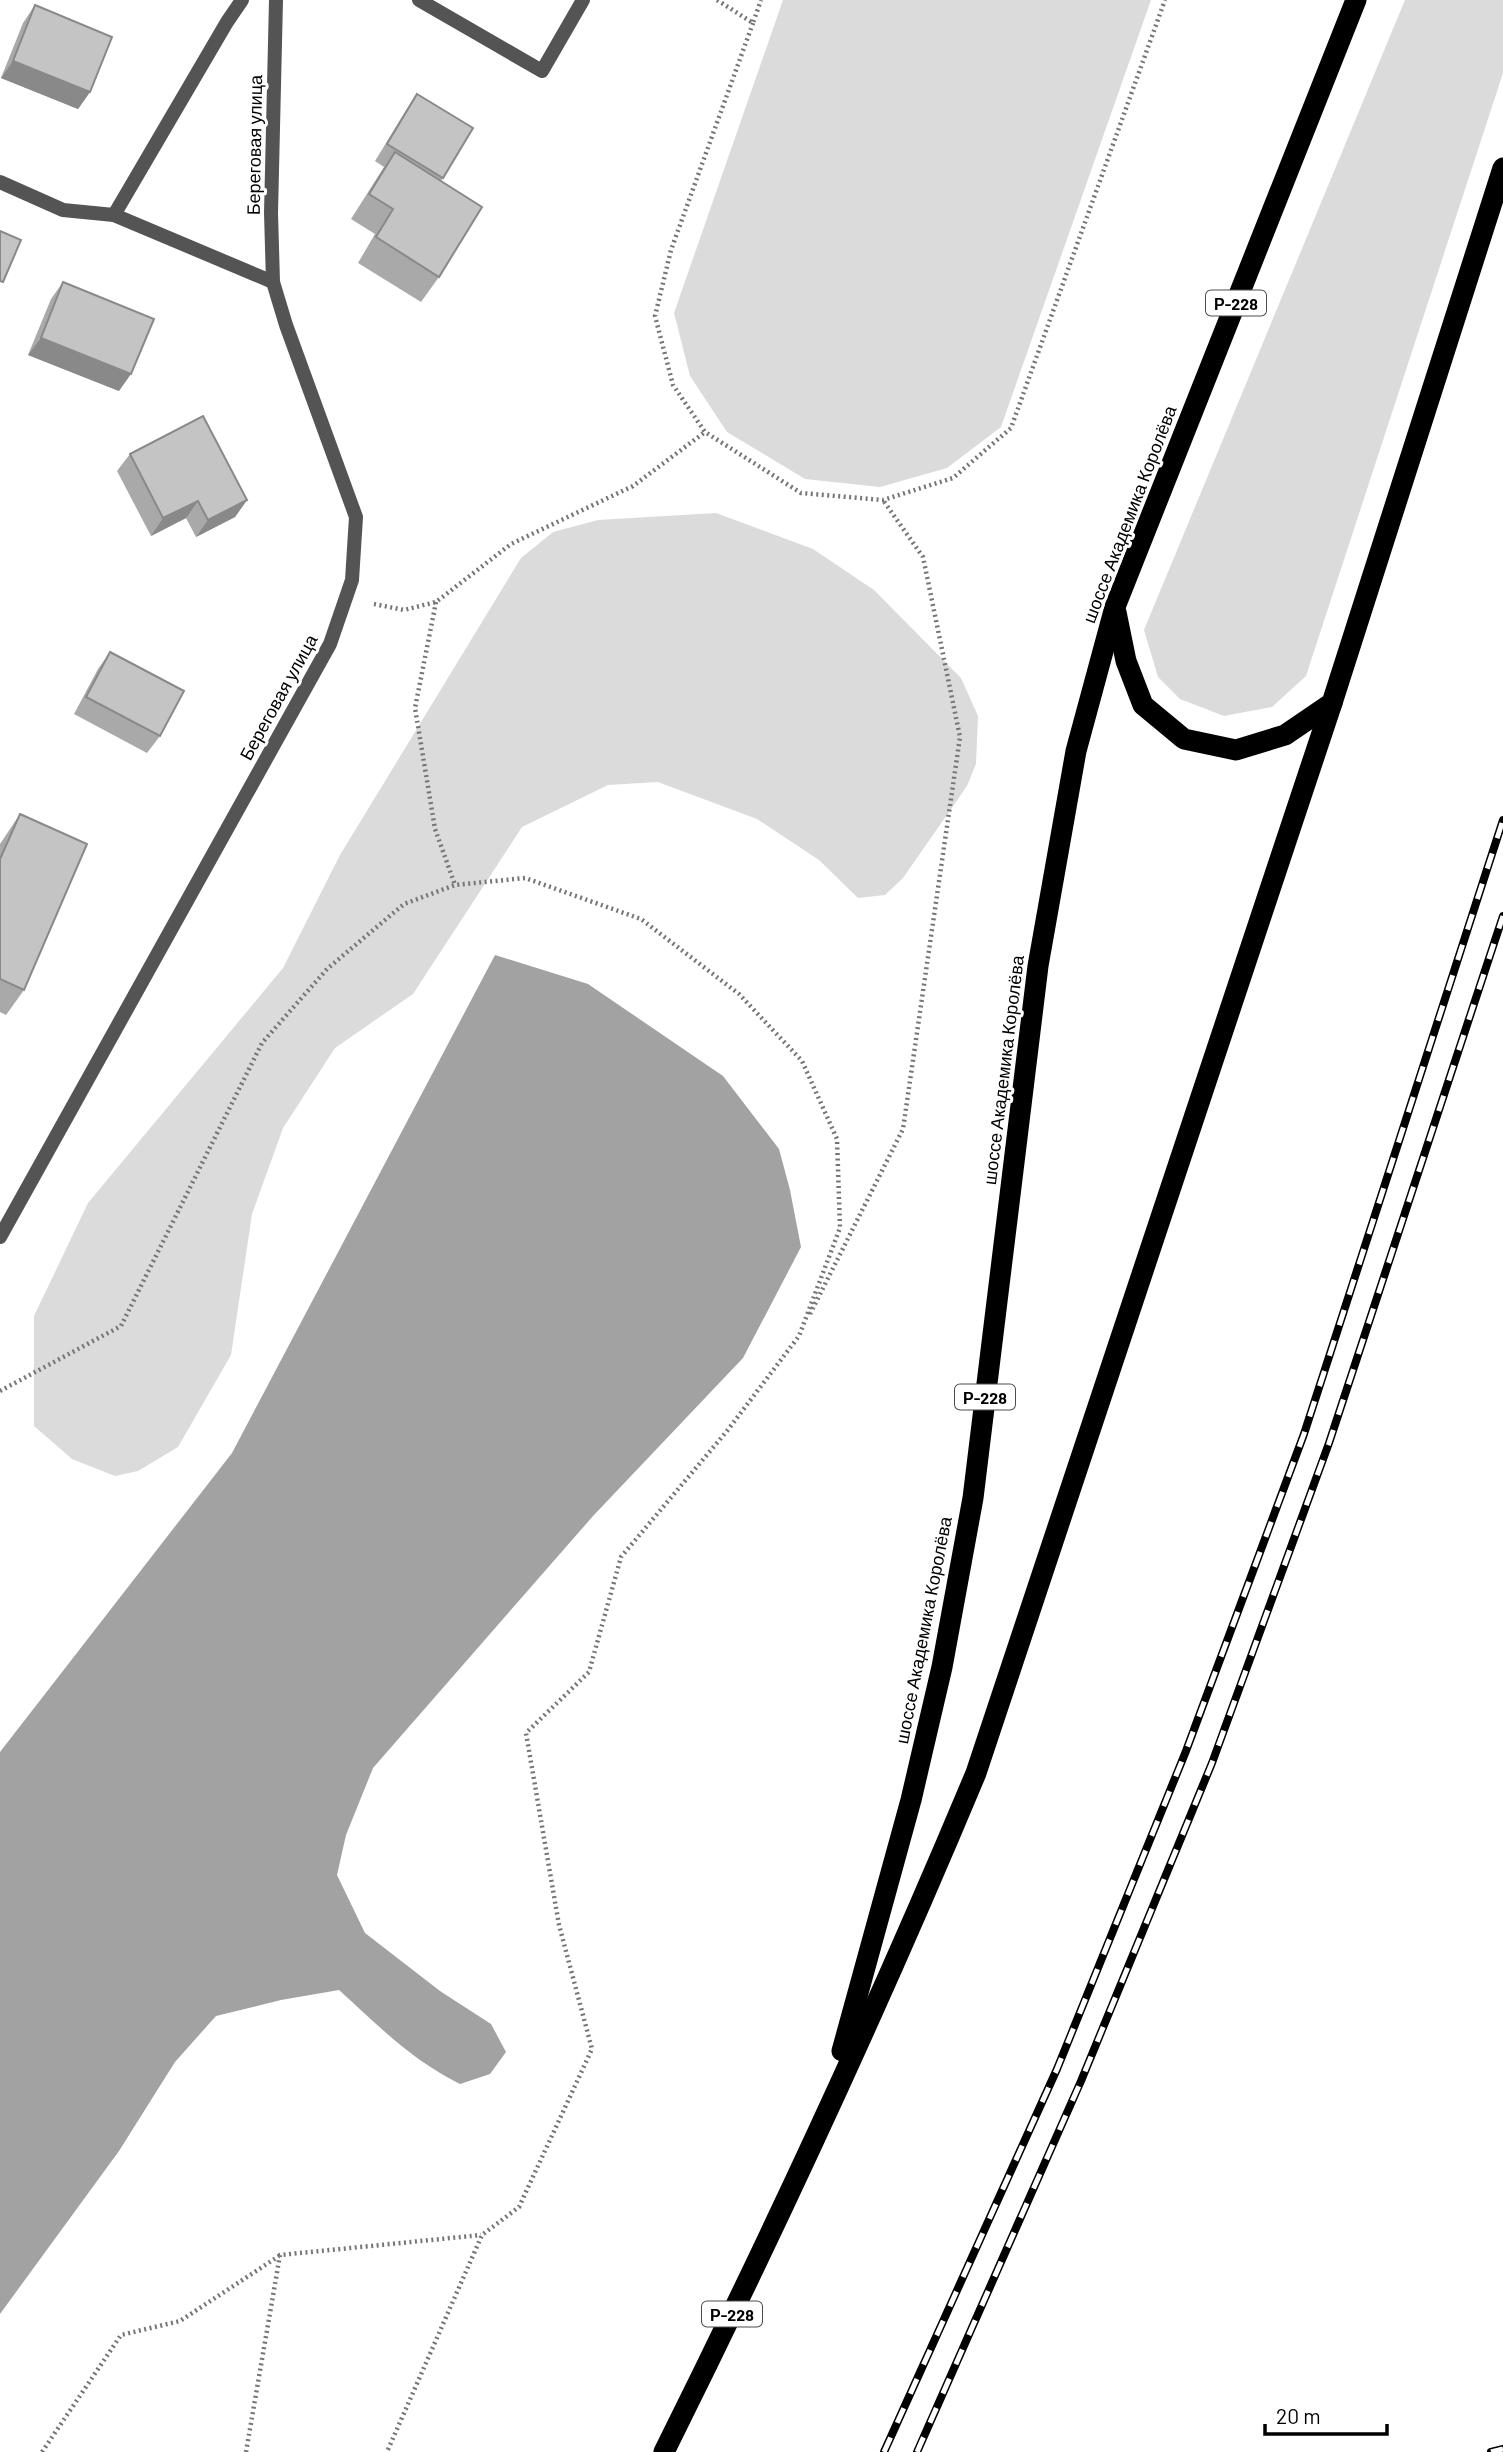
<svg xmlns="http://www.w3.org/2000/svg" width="1503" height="2452" font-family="Barlow,sans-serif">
<rect width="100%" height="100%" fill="#fff"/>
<g fill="#dbdbdb">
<polygon points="783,0 1151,0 1001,427 947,468 880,487 805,479 727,432 690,376 674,313"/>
<polygon points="1405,0 1503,0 1503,73 1306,676 1272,707 1224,716 1180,699 1158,677 1144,630"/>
<polygon points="716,513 813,549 874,590 961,678 978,716 976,764 967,786 903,878 885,895 858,898 819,860 757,819 658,782 608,785 522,827 413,994 335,1048 283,1128 252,1214 231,1355 178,1447 138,1471 115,1476 72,1459 34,1426 34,1316 88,1203 283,968 340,855 521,558 553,532 598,520"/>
</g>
<path fill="#a2a2a2" d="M495 955 588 984 723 1076 779 1149 790 1190 801 1247 743 1358 593 1516 373 1768 346 1835 337 1875 365 1933 440 1991 491 2024 506 2052 490 2074 460 2084C410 2059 380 2027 339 1990L281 2000 216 2016 175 2062 119 2151 0 2314V1752L232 1453Z"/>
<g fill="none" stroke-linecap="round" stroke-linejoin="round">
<g stroke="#767676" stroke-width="4.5" stroke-dasharray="2 3.5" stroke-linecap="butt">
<polyline points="717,0 753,23 761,0"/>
<polyline points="753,23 671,250 655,316 673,385 705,432 801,493 883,500 953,478 1011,428 1165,0"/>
<polyline points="436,602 415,708 435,829 455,885"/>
<polyline points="374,604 404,610 436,602 511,544 633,486 705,432"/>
<polyline points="810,1314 903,1129 960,737 923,557 883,500"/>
<polyline points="0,1391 121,1326 262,1043 327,969 404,904 455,885 525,878 641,919 739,994 802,1061 837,1139 840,1228 799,1336 727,1431 621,1557 589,1672 526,1733 559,1925 592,2049 519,2207 482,2235 387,2452"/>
<polyline points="42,2452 121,2335 180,2321 279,2256"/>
<polyline points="246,2452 280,2255 481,2235"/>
</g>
<g stroke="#545454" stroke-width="14">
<polyline points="242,0 227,22 114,215 273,282"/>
<polyline points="419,0 542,71 583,0"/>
<polyline points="0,182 63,210 114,215"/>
</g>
<polyline stroke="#545454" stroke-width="14" points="0,1237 330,644 352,580 356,517 286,325 273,282 271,213 276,0"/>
<g stroke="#000" stroke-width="21">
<polyline points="1116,612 1126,661 1143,705 1184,739 1236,750 1285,735 1332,703"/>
<polyline points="842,2051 911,1800 942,1667 973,1498 1038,966 1076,751 1115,607 1356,0"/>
<path d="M664 2452C775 2229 880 2003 976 1773L1332 703 1503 168"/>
</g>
<g stroke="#000" stroke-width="8">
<g id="rail">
<polyline points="884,2452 1057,2069 1186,1751 1304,1434 1503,820"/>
<polyline points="917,2452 1081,2081 1212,1763 1329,1443 1503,916"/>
<polyline points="1491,2452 1503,2449"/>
</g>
</g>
<use href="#rail" stroke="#fff" stroke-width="5" stroke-dasharray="16" stroke-linecap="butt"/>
</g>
<g fill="#a9a9a9">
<polygon points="35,5 90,92 78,109 1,78 23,23"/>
<polygon points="417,94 473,128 441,181 439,277 421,302 358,263 375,234 351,219 384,167 375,161 405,112"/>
<polygon points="63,282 119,391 28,355 51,299"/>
<polygon points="130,454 247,500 235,517 196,537 186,518 151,536 117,471"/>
<polygon points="110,652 160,736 147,753 74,714 98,669"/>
<polygon points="20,814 24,990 6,1015 0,1012 0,844"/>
</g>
<g fill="#898989">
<polygon points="13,61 90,92 78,109 1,78"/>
<polygon points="41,338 131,374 119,391 28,355"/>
<polygon points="247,500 235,517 196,537 208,520"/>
<polygon points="198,501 186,518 151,536 163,518"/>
</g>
<g fill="#c4c4c4" stroke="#898989" stroke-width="2">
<polygon points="35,5 112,37 90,92 13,61"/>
<polygon points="417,94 473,128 443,178 387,144"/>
<polygon points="395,152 482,207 439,277 376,237 393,209 369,194"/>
<polygon points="0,231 21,240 3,282 0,281"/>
<polygon points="63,282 154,319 131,374 41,338"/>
<polygon points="203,416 247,500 208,520 198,501 163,518 130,454"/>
<polygon points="110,652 184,691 160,736 86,697"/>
<polygon points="20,814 87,844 24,990 0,979 0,859"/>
</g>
<g text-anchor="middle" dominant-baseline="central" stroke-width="6" stroke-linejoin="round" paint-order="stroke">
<g fill="#fff" stroke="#4c4c4c" stroke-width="2">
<rect x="1206" y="290.5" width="60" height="25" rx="5"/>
<rect x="955" y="1384.5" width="60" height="25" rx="5"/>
<rect x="702" y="2301.5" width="60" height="25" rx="5"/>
</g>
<g font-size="16" font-weight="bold" fill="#000">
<text x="1236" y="303">Р-228</text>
<text x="985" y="1397">Р-228</text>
<text x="732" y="2314">Р-228</text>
</g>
<g font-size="18" fill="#000" stroke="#fff">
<text transform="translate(254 145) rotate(-89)">Береговая улица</text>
<text transform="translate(1129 514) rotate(-69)">шоссе Академика Королёва</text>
<text transform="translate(278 697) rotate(-61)">Береговая улица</text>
<text transform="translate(1003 1070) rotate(-83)">шоссе Академика Королёва</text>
<text transform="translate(923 1630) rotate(-79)">шоссе Академика Королёва</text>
</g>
</g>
<path d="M1265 2424v10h122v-10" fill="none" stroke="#000000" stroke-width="3.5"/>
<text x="1276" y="2424" font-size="21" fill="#000000" stroke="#ffffff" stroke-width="5" paint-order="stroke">20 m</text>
</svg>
